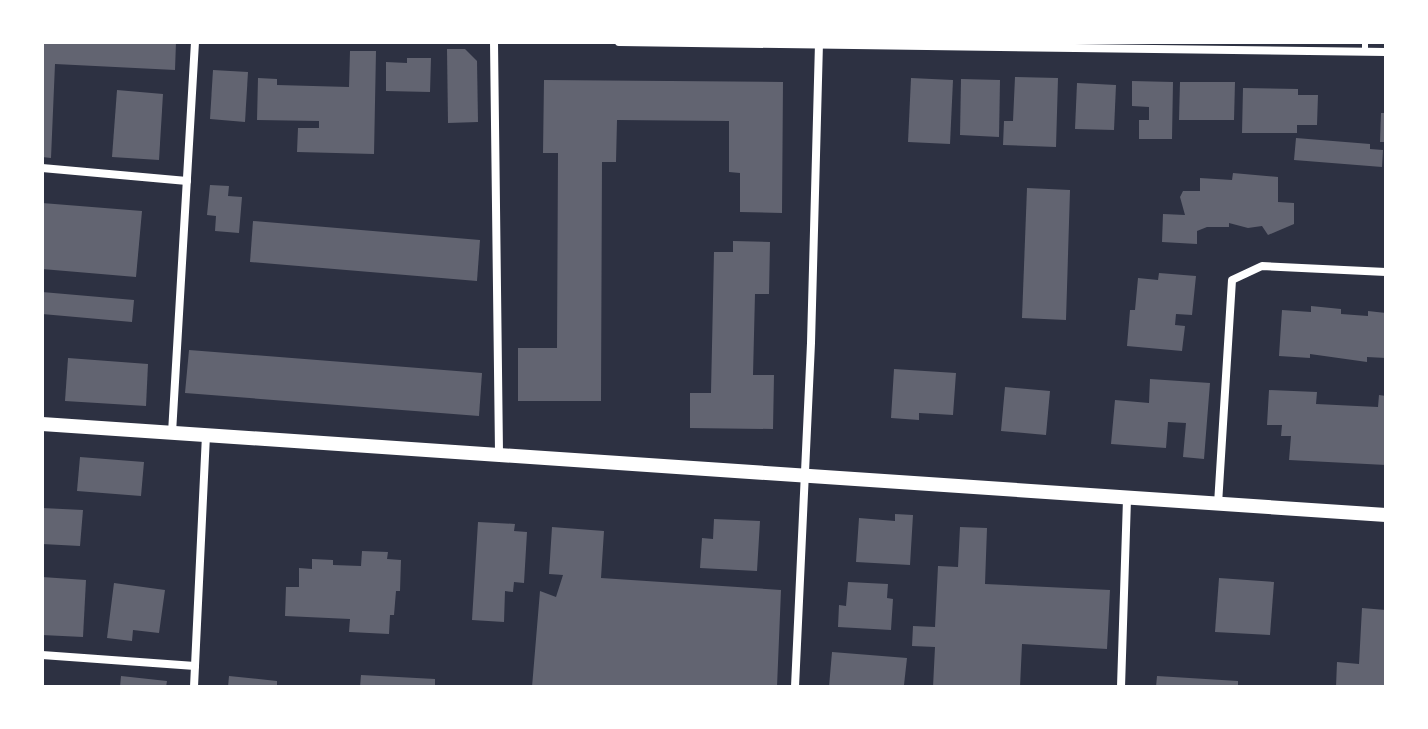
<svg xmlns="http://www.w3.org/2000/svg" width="1428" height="729" font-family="Manrope,sans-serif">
<rect width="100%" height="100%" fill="#2d3142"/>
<g fill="#626471">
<polygon points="42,42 176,42 175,70 55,64 51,158 42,157"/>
<polygon points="447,49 465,49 477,61 478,122 448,123"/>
<polygon points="350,51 376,51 374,154 297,152 298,128 319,128 319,121 257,120 258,78 277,79 277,85 349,87"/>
<polygon points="407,58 431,58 430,92 386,91 386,62 407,63"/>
<polygon points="213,70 248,72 245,122 210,119"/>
<polygon points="1015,77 1058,78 1056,147 1003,145 1004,121 1013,121"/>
<polygon points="911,78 953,80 950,144 908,142"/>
<polygon points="961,79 1000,80 999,137 960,135"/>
<polygon points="544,80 783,82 782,213 740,212 740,173 729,172 729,121 617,120 616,162 602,162 601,401 518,401 518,348 557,348 558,153 543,153"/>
<polygon points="1132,81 1173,82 1172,139 1139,139 1139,120 1149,120 1149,107 1132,106"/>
<polygon points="1180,82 1235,82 1234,120 1179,120"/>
<polygon points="1077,83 1116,85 1114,130 1075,129"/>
<polygon points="1243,88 1298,89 1298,95 1318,95 1317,125 1297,125 1297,133 1242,133"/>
<polygon points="117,90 163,94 159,160 112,157"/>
<polygon points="1381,113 1386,113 1386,142 1380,142"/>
<polygon points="1296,138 1370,144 1370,149 1383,150 1382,167 1294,160"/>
<polygon points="1233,173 1278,177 1278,202 1294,203 1294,224 1268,235 1262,226 1248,228 1229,223 1229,227 1207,227 1197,231 1197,244 1162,242 1163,214 1185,215 1180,197 1183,191 1200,191 1200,178 1232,180"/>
<polygon points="210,185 229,186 228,196 242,197 239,233 215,231 216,216 207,215"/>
<polygon points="1027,188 1070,190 1066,320 1022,318"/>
<polygon points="42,203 142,211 136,277 42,269"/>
<polygon points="253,221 480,240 477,281 250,262"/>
<polygon points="733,241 770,242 769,294 755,294 753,375 774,375 773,429 690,428 690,393 711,393 714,252 733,252"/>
<polygon points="1159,273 1196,276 1192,315 1176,314 1175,325 1185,326 1182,351 1127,346 1130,310 1135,310 1138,278 1158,280"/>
<polygon points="42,292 134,300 132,322 42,314"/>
<polygon points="1311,306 1341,309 1341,314 1368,316 1368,311 1386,313 1386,358 1367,357 1367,362 1310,354 1310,358 1279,356 1282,310 1311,312"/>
<polygon points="189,350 482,373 479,416 185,393"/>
<polygon points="68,358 148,364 146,406 65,401"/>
<polygon points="894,369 956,373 953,415 919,413 919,420 891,418"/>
<polygon points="1150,379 1210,383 1204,459 1183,457 1186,423 1168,422 1166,448 1111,444 1115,400 1149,403"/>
<polygon points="1005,387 1050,391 1046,435 1001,431"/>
<polygon points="1269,390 1317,392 1316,404 1378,407 1379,395 1386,396 1386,465 1289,460 1291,436 1281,436 1282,425 1267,425"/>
<polygon points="80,457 144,462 141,496 77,491"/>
<polygon points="42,508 83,510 80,546 42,544"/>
<polygon points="895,514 913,515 910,565 856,562 859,518 895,521"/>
<polygon points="714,519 760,521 757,571 700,568 702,538 713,539"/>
<polygon points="478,522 515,524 514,531 527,532 524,583 514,582 513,592 505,591 504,622 472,620"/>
<polygon points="552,527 604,531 601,578 781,590 777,687 532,687 540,591 556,597 563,575 549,574"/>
<polygon points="960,527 987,528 985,584 1110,590 1107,649 1022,644 1020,687 933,687 935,647 912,646 913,626 935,627 938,566 958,567"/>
<polygon points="362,551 388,552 387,559 401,560 400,591 396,591 394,615 390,615 389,634 349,632 350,619 285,616 286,587 299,587 299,568 312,569 312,559 333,560 333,565 361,566"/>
<polygon points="42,577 86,580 83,637 42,635"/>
<polygon points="1219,578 1274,582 1270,635 1215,632"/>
<polygon points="848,582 888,584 887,598 893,599 891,630 838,627 839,605 846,606"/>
<polygon points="114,583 165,590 159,633 133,630 132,641 107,638"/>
<polygon points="1362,608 1386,610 1386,687 1336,687 1337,662 1359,664"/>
<polygon points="832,652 907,658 904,685 829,687"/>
<polygon points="361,675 435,679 435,687 360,687"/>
<polygon points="121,676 167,681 166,687 120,687"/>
<polygon points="229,676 277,681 277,687 228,687"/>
<polygon points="1157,676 1238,681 1238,687 1156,687"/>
</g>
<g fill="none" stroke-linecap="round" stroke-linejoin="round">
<polyline stroke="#fff" stroke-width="6" points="1365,52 1365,42"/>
<g stroke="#fff" stroke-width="8">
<polyline points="494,42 499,452"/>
<polyline points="619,42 1386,52"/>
<polyline points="42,168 187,181"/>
<polyline points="172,433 195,42"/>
<polyline points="1218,504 1232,280 1262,266 1386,272"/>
<polyline points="42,655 195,666"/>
<polyline points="194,687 206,435"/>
<polyline points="795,687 811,343 819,43"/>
<polyline points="1121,687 1127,499"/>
</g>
<polyline stroke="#fff" stroke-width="14" points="42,424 1386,515"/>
</g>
<rect width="1428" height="729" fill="none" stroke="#ffffff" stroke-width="88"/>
</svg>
